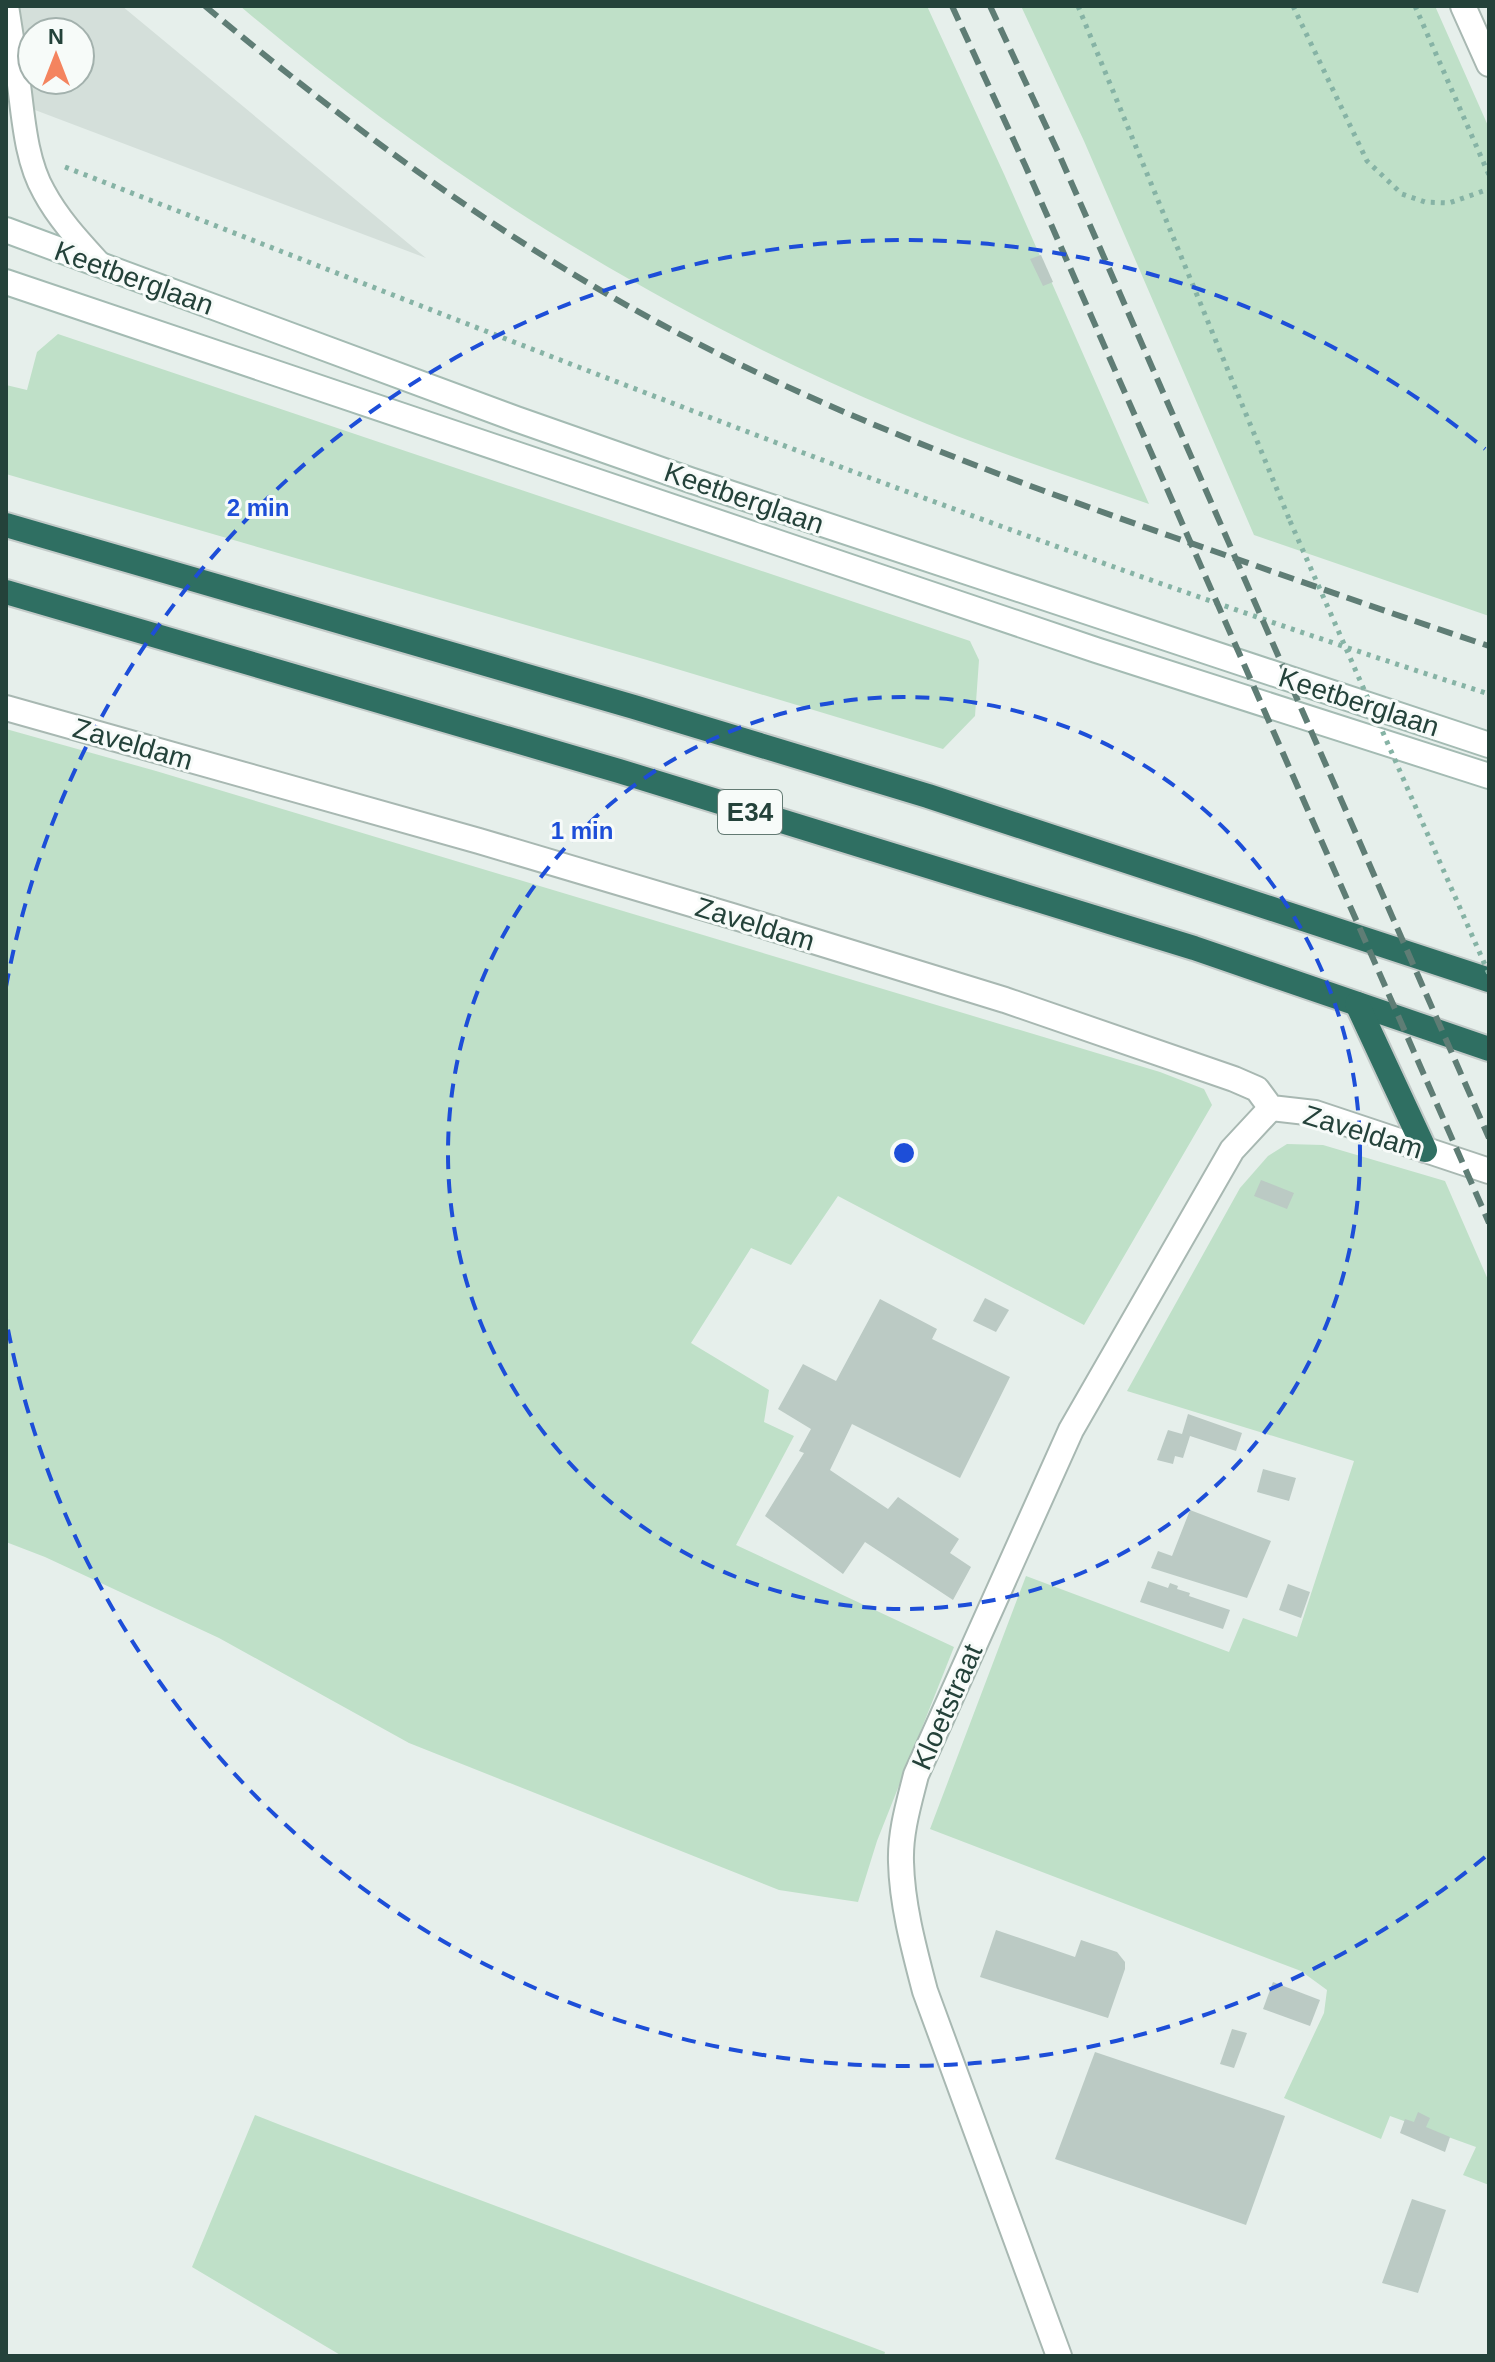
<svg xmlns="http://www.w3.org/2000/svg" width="1495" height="2362" font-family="Arial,sans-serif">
<rect width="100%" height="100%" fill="#e6efeb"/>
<path fill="#d4dfda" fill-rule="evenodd" d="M6 6H122L426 258 6 99ZM32 32H80V80H32Z"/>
<g fill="#bfe0c8">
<path d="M240 6H927L1004 174 1149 504C1065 475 980 447 898 412 660 312 438 174 240 6Z"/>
<polygon points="1021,6 1435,6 1489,128 1489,616 1254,535 1084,141"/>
<polygon points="58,334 970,641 979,660 975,716 943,749 647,660 6,474 6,385 27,390 37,352"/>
<polygon points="6,729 156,771 1160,1072 1204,1089 1212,1105 1084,1325 838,1196 791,1265 751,1248 691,1343 769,1390 764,1422 794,1436 736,1545 954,1647 877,1841 858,1902 779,1890 409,1743 219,1638 45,1557 6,1542"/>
<polygon points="1287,1144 1323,1145 1445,1181 1489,1282 1489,2185 1463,2175 1476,2147 1390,2116 1381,2139 1284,2098 1324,2013 1327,1990 1301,1971 930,1829 1026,1576 1229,1652 1243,1618 1297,1637 1354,1461 1127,1391 1240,1188 1268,1156"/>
<polygon points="255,2115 283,2126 885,2352 884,2356 342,2356 192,2267"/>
</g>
<g fill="#bbcac4">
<polygon points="1041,255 1053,282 1043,286 1030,259"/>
<polygon points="1261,1180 1294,1193 1287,1209 1254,1196"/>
<polygon points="985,1298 1009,1310 996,1332 973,1321"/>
<polygon points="880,1299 937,1329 932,1339 1010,1377 960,1478 852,1424 830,1470 888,1509 898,1497 959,1539 950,1553 971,1567 953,1600 865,1542 843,1574 765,1516 804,1453 799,1451 811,1429 778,1409 803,1364 836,1381"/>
<polygon points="1188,1414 1242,1433 1236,1451 1190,1436 1183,1458 1175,1456 1173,1464 1157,1460 1168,1430 1182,1434"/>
<polygon points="1263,1469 1296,1478 1289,1501 1257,1492"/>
<polygon points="1190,1510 1271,1541 1247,1598 1151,1568 1158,1551 1172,1556"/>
<polygon points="1148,1581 1168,1588 1170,1583 1178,1586 1177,1589 1190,1593 1189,1596 1230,1610 1223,1629 1140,1602"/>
<polygon points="1288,1584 1310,1592 1301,1618 1279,1610"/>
<polygon points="996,1930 1075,1957 1081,1940 1117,1952 1125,1962 1125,1969 1108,2018 980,1977"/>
<polygon points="1273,1982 1320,2000 1310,2026 1263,2009"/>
<polygon points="1232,2029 1247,2033 1234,2068 1220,2064"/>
<polygon points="1095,2052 1285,2116 1246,2225 1055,2159"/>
<polygon points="1418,2112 1430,2118 1426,2127 1450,2137 1445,2152 1400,2133 1405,2119 1414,2122"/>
<polygon points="1412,2199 1446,2210 1418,2293 1382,2283"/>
</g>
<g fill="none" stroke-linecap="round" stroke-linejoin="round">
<g stroke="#a8b8b2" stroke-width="26">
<g id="service">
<polyline points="7,6 17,70"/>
<path d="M6 66 17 70C23 109 24 157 44 192 59 220 81 243 102 266"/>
</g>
</g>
<g stroke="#a8b8b2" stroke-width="28">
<g id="minor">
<polyline points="6,708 479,841 732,916 1005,1000 1234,1079 1257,1089 1271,1108 1315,1113 1489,1171"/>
<path d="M1059 2356 925 1991C914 1949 902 1905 901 1862 900 1832 909 1803 916 1775L1071 1430 1232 1150 1271 1108"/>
</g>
</g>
<g stroke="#a8b8b2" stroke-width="28">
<polyline id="tertiary" points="1463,6 1489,64"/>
</g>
<g stroke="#a4bbb3" stroke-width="28">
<g id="secondary">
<polyline points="6,230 516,419 690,480 1489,745"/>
<polyline points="6,282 1096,650 1489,776"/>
</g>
</g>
<g stroke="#c2cac8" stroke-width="28">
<g id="motorway">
<polyline points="6,525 634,707 928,796 1489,980"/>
<polyline points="6,592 619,771 1194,948 1489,1049"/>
<polyline points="1357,1004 1425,1150"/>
</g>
</g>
<g stroke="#86b3a5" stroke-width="5" stroke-dasharray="4 6" stroke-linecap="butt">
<polyline points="1078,6 1290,521"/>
<polyline points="1293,6 1367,161 1402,194 1425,202 1449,203 1489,189"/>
<polyline points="1415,6 1489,175"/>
<path d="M65 167C536 350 1007 540 1489 694"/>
</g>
<use href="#service" stroke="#fff" stroke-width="22"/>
<use href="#minor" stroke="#fff" stroke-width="24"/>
<use href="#tertiary" stroke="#fff" stroke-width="24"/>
<use href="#secondary" stroke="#fff" stroke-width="24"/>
<use href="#motorway" stroke="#2f6f62" stroke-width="24"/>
<g stroke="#5f7d75" stroke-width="6" stroke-dasharray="16 8" stroke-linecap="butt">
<path d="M205 6C346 124 494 234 657 322 822 411 996 475 1173 537 1278 573 1383 611 1489 646"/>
<polyline points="952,6 1025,165 1489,1223"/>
<polyline points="990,6 1058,152 1489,1138"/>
</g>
<polyline stroke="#86b3a5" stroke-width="5" stroke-dasharray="4 6" stroke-linecap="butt" points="1290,521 1489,974"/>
</g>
<g fill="none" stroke="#1d4ed8" stroke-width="4" stroke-dasharray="14 10">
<circle cx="904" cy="1153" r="456"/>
<path d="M1485 1857A913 913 0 0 1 6 1319M6 987A913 913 0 0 1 1485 449"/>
</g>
<g text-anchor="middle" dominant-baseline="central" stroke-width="6" stroke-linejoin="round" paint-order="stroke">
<rect fill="#f7fbf9" stroke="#637a73" stroke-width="2" x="718" y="790" width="64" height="44" rx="6"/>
<g font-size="26" font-weight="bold" fill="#24423a">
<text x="750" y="812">E34</text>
</g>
<g font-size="28" fill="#24423a" stroke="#f7fbf9">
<text transform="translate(134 278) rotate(20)">Keetberglaan</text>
<text transform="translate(744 498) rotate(19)">Keetberglaan</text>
<text transform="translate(1359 702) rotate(18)">Keetberglaan</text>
<text transform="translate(133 744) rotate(16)">Zaveldam</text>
<text transform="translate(755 924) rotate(17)">Zaveldam</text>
<text transform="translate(1363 1132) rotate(17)">Zaveldam</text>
<text transform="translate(947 1707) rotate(-66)">Kloetstraat</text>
</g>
</g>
<circle cx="904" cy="1153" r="12" fill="#1d4ed8" stroke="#f7fbf9" stroke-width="4"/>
<g font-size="24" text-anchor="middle" font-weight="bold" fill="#1d4ed8" stroke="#f7fbf9" stroke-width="6" stroke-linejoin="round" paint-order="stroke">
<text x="258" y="516">2 min</text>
<text x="582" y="839">1 min</text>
</g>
<rect width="1495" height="2362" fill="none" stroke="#24423a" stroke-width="16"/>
<g transform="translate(56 56)"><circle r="38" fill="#f7fbf9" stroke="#a3b1ad" stroke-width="2"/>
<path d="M0-6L14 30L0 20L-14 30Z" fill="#f4845f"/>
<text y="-12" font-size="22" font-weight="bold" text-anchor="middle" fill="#24423a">N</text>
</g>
</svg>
